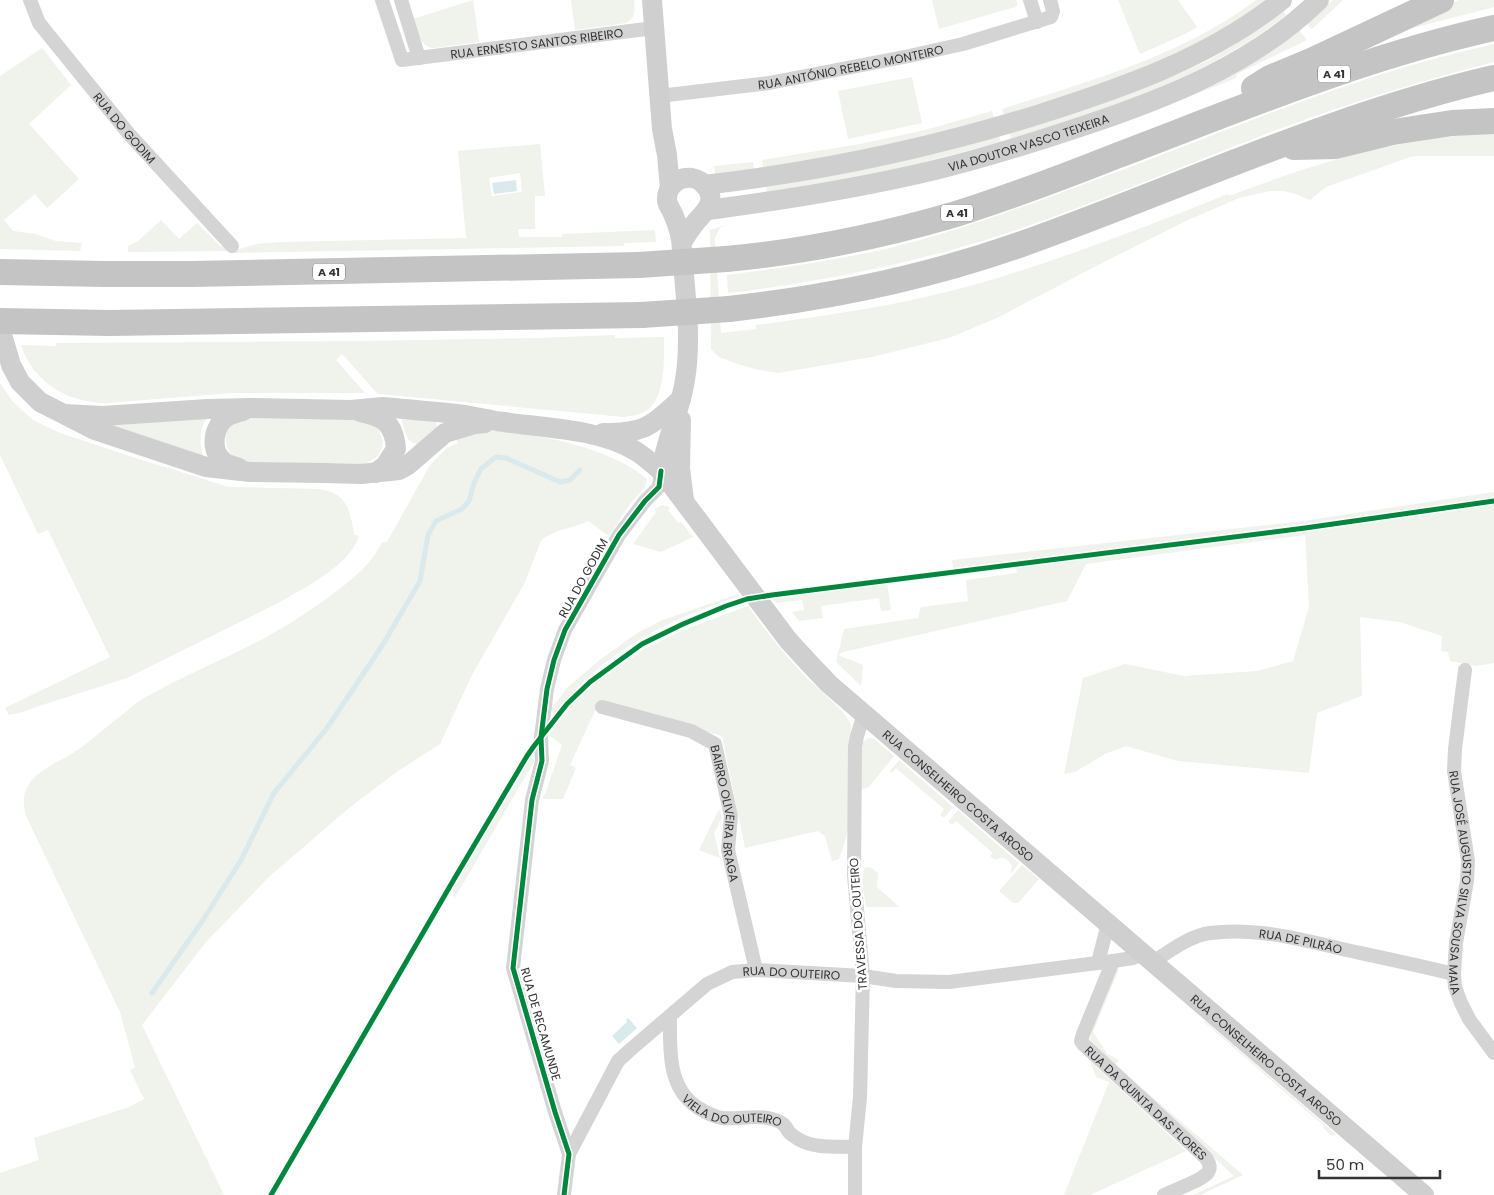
<svg xmlns="http://www.w3.org/2000/svg" width="1494" height="1195" font-family="Poppins,sans-serif">
<rect width="100%" height="100%" fill="#fff"/>
<g fill="#f0f2ec" fill-rule="evenodd">
<path d="M473 0 479 42 434 48C419 47 418 31 413 19Z"/>
<path d="M571 0H634C635 9 636 18 626 23L575 30Z"/>
<polygon points="932,0 1016,0 1018,4 1015,7 939,29"/>
<polygon points="1118,0 1178,0 1197,27 1185,34 1140,54"/>
<path d="M1256 0H1266C1188 58 1096 86 1004 115L1002 109C1089 81 1182 56 1256 0Z"/>
<polygon points="1333,0 1343,0 1312,29 1307,24"/>
<polygon points="1459,0 1494,0 1494,7 1386,35 1442,7"/>
<path d="M1283 11 1286 15C1206 78 1108 109 1011 139L1009 133 1154 84 1183 72 1211 59 1237 43Z"/>
<polygon points="1299,30 1307,40 1237,74 1236,78 1169,105"/>
<path d="M1494 44V62C1416 82 1339 106 1263 135 1177 168 1092 205 1004 234 914 263 822 282 728 293L727 275C782 268 837 260 890 248 931 238 971 225 1010 211 1034 203 1058 194 1082 185 1218 135 1352 75 1494 44Z"/>
<polygon points="42,48 71,85 29,124 79,179 47,208 35,194 4,220 13,231 35,234 56,241 82,243 80,251 0,249 0,76"/>
<polygon points="912,77 922,123 848,139 838,91"/>
<polygon points="992,111 994,118 920,138 841,155 763,168 762,160 860,144 925,130"/>
<path d="M1494 133V156H1413L1326 187 1310 200 1296 194 1284 191H1270L1239 198 1186 221 1104 262 999 317 949 338 872 357 778 373 759 370 738 364 719 357 711 349 710 230 729 224 720 228 715 238 721 333 756 329V325C828 316 900 305 970 286 1058 261 1143 228 1228 194L1229 196C1315 163 1401 137 1494 133Z"/>
<polygon points="999,136 1001,142 905,167 837,180 767,192 766,187 885,165 947,151"/>
<path d="M540 144 545 196H535V229H518L519 237H562V234L655 230 656 242 624 243V246L233 253V251L128 252V246L137 242 161 220 179 239 197 223 219 245 233 251 256 244 283 242 466 238 458 151ZM520 173 522 192 492 196 489 178Z"/>
<polygon points="753,162 754,169 715,174 714,166"/>
<path d="M615 335V338L664 337C664 357 666 399 646 411 639 415 631 416 624 417L378 394 342 354 336 360 365 393H233L106 403C69 403 32 382 21 345L56 346V343L360 341 538 338Z"/>
<path d="M0 383 13 402 33 420 60 433 129 456 229 487 319 489C347 493 350 510 354 534L359 536C350 565 306 587 280 602L127 678 39 706 23 712 9 715 5 708 110 657 48 530 38 534 0 455Z"/>
<path d="M248 417 359 418 378 428 383 441 382 448 378 456 371 461 363 464 243 462C238 460 233 458 230 453 224 445 224 430 233 423 236 420 244 419 248 417Z"/>
<path d="M207 418C198 430 200 443 203 456L105 426Z"/>
<path d="M401 418 436 419 437 429 418 444C405 443 405 429 401 418Z"/>
<path d="M483 430C535 433 607 446 647 479L645 487 630 504 609 536 588 521C575 528 551 530 541 541L525 582 471 677 440 744 398 771 349 808 270 876 206 942 142 1025 224 1195H0V1173L39 1160 34 1138 129 1107 144 1099 130 1070 135 1067 120 1012 26 816C14 774 56 766 82 747 96 736 109 725 123 714 130 708 137 702 144 698 176 680 210 665 243 649 274 634 303 616 330 596 350 581 372 565 382 542H387L430 465 447 448 458 443 454 436Z"/>
<polygon points="1494,492 1494,498 1305,524 953,568 952,560 1303,521"/>
<polygon points="662,505 667,506 670,508 668,510 678,523 681,522 693,537 661,552 633,544 656,512 655,509"/>
<polygon points="1494,505 1494,663 1476,666 1450,661 1448,652 1441,651 1442,636 1400,622 1360,617 1362,696 1317,713 1309,773 1178,761 1126,746 1105,754 1075,772 1064,774 1083,678 1125,664 1184,676 1257,671 1293,661 1309,607 1305,535 1086,564 1067,601 843,652 838,655 863,665 861,686 836,662 844,629 918,618 921,607 968,601 966,580 1017,573 1016,567 1305,531"/>
<polygon points="887,583 891,610 881,611 879,598 821,606 823,618 799,621 792,612 804,610 802,600 777,603 773,599"/>
<path d="M738 594 740 596C665 621 605 650 554 714L551 710V707H553L567 688 601 659 636 634 660 621Z"/>
<path d="M748 606C765 630 783 653 804 675 817 689 844 708 851 725L848 827 845 842 839 859 832 861 825 836 818 831 745 848 722 736 599 702 570 765 576 768 563 799H542L546 792 562 745 549 735 572 705 593 685 644 649 683 630Z"/>
<polygon points="869,738 874,739 894,756 868,788 861,789 860,749 863,742"/>
<polygon points="530,758 535,760 454,899 453,890"/>
<polygon points="899,760 953,807 944,818 940,815 944,809 896,768 892,773 890,771"/>
<polygon points="719,809 722,817 714,834 720,858 699,850"/>
<path d="M958 810 1019 863 1011 874 1012 866C1008 858 1002 856 995 860L990 856 993 853 956 821 952 825 948 822Z"/>
<polygon points="1022,865 1039,879 1018,903 1013,903 999,891"/>
<path d="M866 867 872 868 878 873 877 887 899 907H866C865 897 859 873 866 867Z"/>
<polygon points="1119,969 1093,1032 1107,1054 1119,1060 1115,1065 1243,1175 1200,1195 1193,1195 1234,1176 1092,1045 1090,1039 1091,1030 1116,970"/>
<polygon points="1205,1021 1336,1134 1334,1136 1331,1135 1323,1128 1324,1126 1204,1022"/>
<polygon points="1090,1061 1186,1151 1090,1195 1064,1195 1109,1082 1096,1077"/>
</g>
<g fill="#d9e9ec">
<polygon points="516,180 517,191 494,194 492,183"/>
<polygon points="628,1018 637,1028 619,1044 612,1036 627,1022 626,1020"/>
</g>
<g fill="none" stroke-linecap="round" stroke-linejoin="round">
<polyline stroke="#d9e9ec" stroke-width="5" points="152,993 203,920 241,860 274,793 327,728 382,646 420,581 428,535 436,521 462,509 469,501 474,483 481,469 496,457 506,458 560,482 570,480 580,470"/>
<g stroke="#d4d4d4" stroke-width="14">
<path id="s1" d="M30 0 39 23 129 134 232 246"/>
<path id="s2" d="M382 0 402 60 654 28"/>
<polyline points="401,0 419,58"/>
<polyline points="1030,0 1037,22"/>
<path id="s3" d="M659 96 769 83 909 56 963 44 1051 17 1053 11 1050 0"/>
<path id="s4" d="M1465 670 1455 749 1454 771 1468 861 1467 881 1456 943 1454 974 1455 987 1461 1003 1469 1019 1494 1053"/>
<path id="s5" d="M602 707 691 731 715 744 731 816 728 850 756 970"/>
<path id="s6" d="M1113 961 1083 1034 1081 1041 1083 1044 1205 1157C1218 1173 1200 1179 1187 1185 1180 1188 1172 1192 1164 1195"/>
<path id="s7" d="M1153 962C1170 951 1189 936 1210 933 1254 927 1300 939 1342 949 1379 957 1417 965 1454 974"/>
<polyline points="1098,963 1108,923"/>
<path id="s8" d="M670 1016C670 1048 667 1087 697 1107 705 1112 713 1117 722 1118 738 1120 756 1114 772 1119 776 1120 782 1122 785 1126 787 1128 787 1130 789 1132 791 1135 796 1137 798 1139 815 1149 837 1146 855 1147"/>
<path id="s9" d="M569 1154 618 1061 630 1050 707 984 732 972 756 970 863 976 896 981 949 982 1113 961 1133 958 1143 954"/>
<polyline points="564,1195 569,1154 555,1112 513,968 532,800 542,761 541,737 547,689 554,660 565,630 619,535 645,501 659,487 661,471"/>
<polyline points="855,1195 855,1147 860,1097 863,976 854,875 855,747 857,736 864,714"/>
</g>
<g stroke="#cfcfcf" stroke-width="20">
<polyline points="652,0 662,129 667,155 670,188"/>
<path d="M704 185C817 172 928 149 1037 115 1125 87 1209 58 1282 0"/>
<path id="s10" d="M708 210C784 200 860 188 935 170 984 158 1032 143 1080 127 1165 99 1254 64 1319 0"/>
<polyline points="0,328 11,365 20,382 40,402 95,430 206,467 250,472 325,473 361,474 399,470 408,465 445,433 475,424 485,423"/>
<path d="M360 412C384 417 394 423 396 449L385 466 375 473"/>
<path id="s11" d="M64 414 103 416 207 409 251 408 351 410 383 407 395 408C420 411 446 412 471 416 482 418 493 421 504 422 546 428 597 429 634 450 644 456 652 463 661 471L788 640 809 663 829 684 1424 1195"/>
<polyline points="681,420 680,468 684,500"/>
<path d="M603 433C646 433 651 426 681 399"/>
<path d="M239 468C234 466 228 465 224 462 209 451 213 425 228 416 232 414 239 412 243 411"/>
<path d="M661 471C666 440 680 411 685 380 692 338 685 293 682 251 682 239 678 225 673 214 671 209 668 206 667 201 666 187 678 176 692 178 698 179 704 183 707 188 717 203 703 213 695 223 690 229 686 236 682 242"/>
</g>
<g stroke="#c4c4c4" stroke-width="26">
<polyline points="1254,88 1270,78 1311,61 1441,0"/>
<polyline points="1294,147 1336,146 1393,132 1452,123 1494,121"/>
<path d="M726 259C804 252 881 236 956 214 1010 197 1063 177 1116 156 1240 109 1363 57 1494 28"/>
<polyline points="0,272 105,274 191,274 639,265"/>
<path d="M729 309C828 298 925 278 1019 245 1177 189 1330 116 1494 78"/>
<polyline points="0,321 110,323 642,315"/>
</g>
<g stroke="#c4c4c4" stroke-width="26">
<polyline points="639,265 726,259"/>
<polyline points="642,315 729,309"/>
</g>
<g stroke="#fff" stroke-width="8">
<g id="cycleway">
<polyline points="271,1195 453,881 527,756 534,746 567,704 590,682 642,644 683,624 726,606 747,599 772,595 1305,528 1494,501"/>
<polyline points="564,1195 569,1154 555,1112 513,968 532,800 542,761 541,737 547,689 554,660 565,630 619,535 645,501 659,487 661,471"/>
</g>
</g>
<use href="#cycleway" stroke="#00873e" stroke-width="5"/>
</g>
<g text-anchor="middle" dominant-baseline="central" stroke-width="5" stroke-linejoin="round" paint-order="stroke">
<g fill="#fff" stroke="#707070" stroke-width="1">
<rect x="1318" y="65.5" width="32" height="17" rx="4"/>
<rect x="941" y="204.5" width="32" height="17" rx="4"/>
<rect x="313" y="263.5" width="32" height="17" rx="4"/>
</g>
<g font-size="11" font-weight="bold" fill="#333">
<text x="1334" y="74">A 41</text>
<text x="957" y="213">A 41</text>
<text x="329" y="272">A 41</text>
</g>
<g font-size="12" fill="#333" stroke="#fff">
<text stroke="none"><textPath href="#s2" startOffset="199">RUA ERNESTO SANTOS RIBEIRO</textPath></text>
<text stroke="none"><textPath href="#s3" startOffset="194">RUA ANTÓNIO REBELO MONTEIRO</textPath></text>
<text stroke="none"><textPath href="#s1" startOffset="160">RUA DO GODIM</textPath></text>
<text stroke="none"><textPath href="#s10" startOffset="328">VIA DOUTOR VASCO TEIXEIRA</textPath></text>
<text transform="translate(583 578) rotate(-61)">RUA DO GODIM</text>
<text stroke="none"><textPath href="#s11" startOffset="1052">RUA CONSELHEIRO COSTA AROSO</textPath></text>
<text stroke="none"><textPath href="#s5" startOffset="190">BAIRRO OLIVEIRA BRAGA</textPath></text>
<text stroke="none"><textPath href="#s4" startOffset="214">RUA JOSÉ AUGUSTO SILVA SOUSA MAIA</textPath></text>
<text transform="translate(858 924) rotate(-94)">TRAVESSA DO OUTEIRO</text>
<text stroke="none"><textPath href="#s7" startOffset="156">RUA DE PILRÃO</textPath></text>
<text stroke="none"><textPath href="#s9" startOffset="310">RUA DO OUTEIRO</textPath></text>
<text transform="translate(541 1024) rotate(74)">RUA DE RECAMUNDE</text>
<text stroke="none"><textPath href="#s11" startOffset="1458">RUA CONSELHEIRO COSTA AROSO</textPath></text>
<text stroke="none"><textPath href="#s6" startOffset="176">RUA DA QUINTA DAS FLORES</textPath></text>
<text stroke="none"><textPath href="#s8" startOffset="135">VIELA DO OUTEIRO</textPath></text>
</g>
</g>
<path d="M1319 1170v8h121v-8" fill="none" stroke="#333333" stroke-width="2.5"/>
<text x="1326" y="1170" font-size="15" fill="#333333" stroke="#ffffff" stroke-width="4" paint-order="stroke">50 m</text>
</svg>
